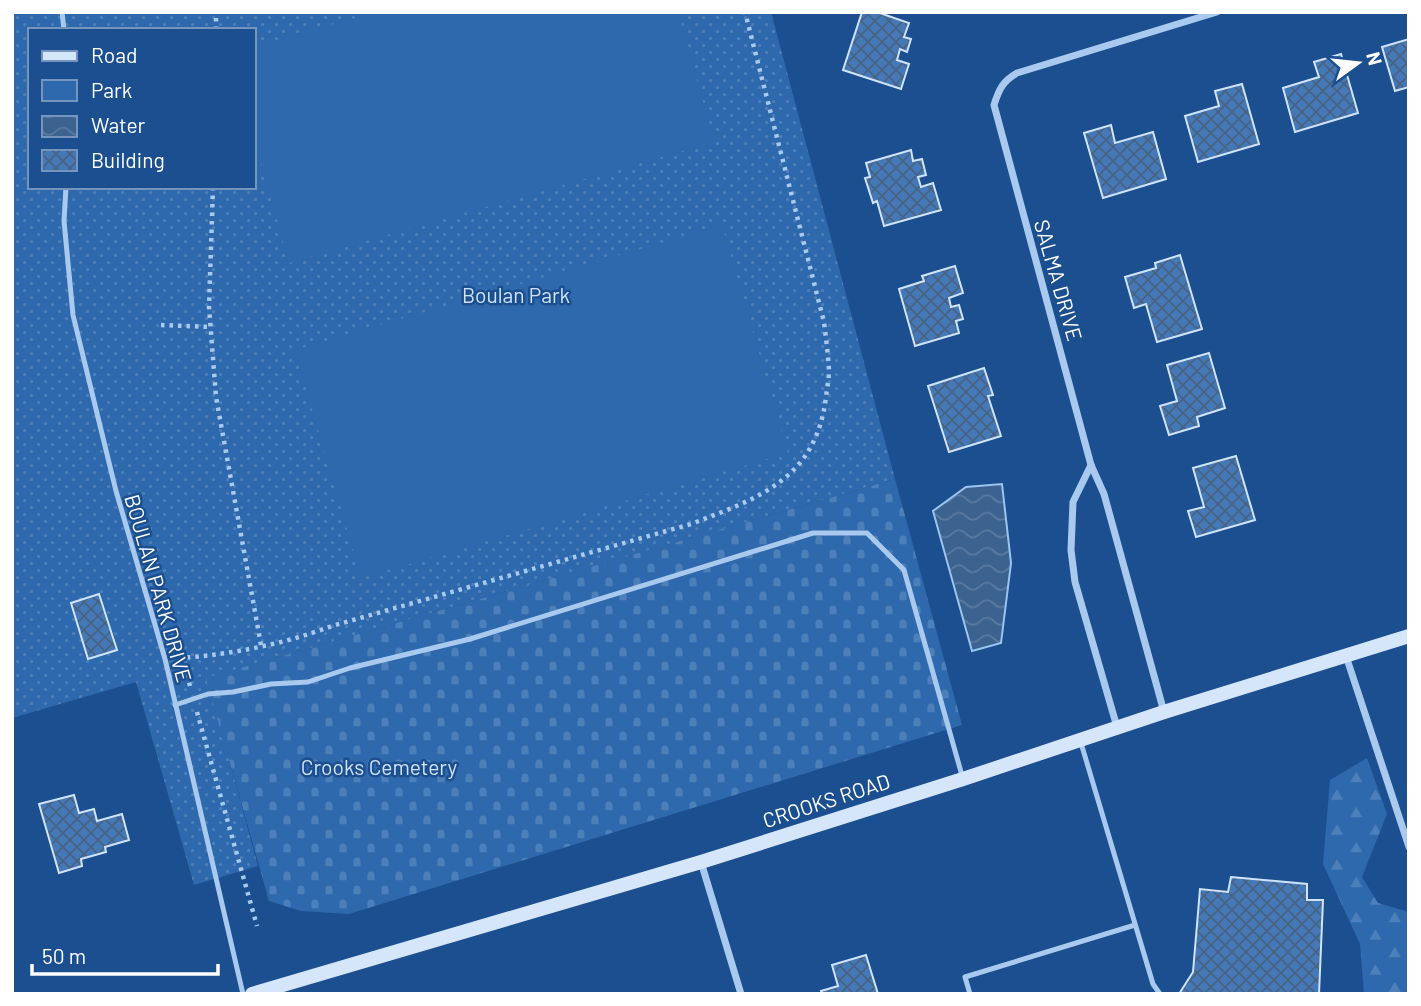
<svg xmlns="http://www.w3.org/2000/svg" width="1421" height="1006" font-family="Barlow,sans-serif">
<defs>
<pattern id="green-dots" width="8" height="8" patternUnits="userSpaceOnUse" patternTransform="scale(1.75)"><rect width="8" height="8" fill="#2e69ad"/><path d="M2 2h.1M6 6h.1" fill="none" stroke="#4d80b9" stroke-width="1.8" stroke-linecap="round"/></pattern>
<pattern id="forest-firs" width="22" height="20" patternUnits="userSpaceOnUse" patternTransform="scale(1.75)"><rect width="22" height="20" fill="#2e69ad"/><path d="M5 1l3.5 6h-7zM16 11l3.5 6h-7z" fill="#4d80b9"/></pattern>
<pattern id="cemetery-stones" width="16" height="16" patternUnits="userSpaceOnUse" patternTransform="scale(1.75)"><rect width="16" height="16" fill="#2e69ad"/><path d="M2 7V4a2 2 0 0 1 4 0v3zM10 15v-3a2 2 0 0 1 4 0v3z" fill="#4d80b9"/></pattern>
<pattern id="water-waves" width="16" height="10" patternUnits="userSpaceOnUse" patternTransform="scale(1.75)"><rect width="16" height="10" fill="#3c6290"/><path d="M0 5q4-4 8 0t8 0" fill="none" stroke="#597aa1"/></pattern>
<pattern id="building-cross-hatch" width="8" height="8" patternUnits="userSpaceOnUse" patternTransform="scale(1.75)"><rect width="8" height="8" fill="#4478b7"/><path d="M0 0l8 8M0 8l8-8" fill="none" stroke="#486282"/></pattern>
</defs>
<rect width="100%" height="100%" fill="#1b4f8f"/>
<path fill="url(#green-dots)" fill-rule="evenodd" d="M12 12H771L895 479 207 678 258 866 194 885 136 682 12 718ZM30 30H254V187H30Z"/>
<polygon fill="url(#forest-firs)" points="1367,758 1387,814 1362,877 1378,903 1409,912 1409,994 1364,994 1360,944 1323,864 1330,780"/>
<polygon fill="url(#cemetery-stones)" points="895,479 962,725 349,914 301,911 269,901 206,678"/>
<g fill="#2e69ad">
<polygon points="375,12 678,12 714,142 289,263 254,137 254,47"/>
<polygon points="722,225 788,453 361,578 295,350"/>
</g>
<polygon fill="url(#water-waves)" stroke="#9cc4f0" stroke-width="2" points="1002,484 1011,563 1001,643 972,651 933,511 966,487"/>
<g fill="url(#building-cross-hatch)" stroke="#cfe3fa" stroke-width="2">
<polygon points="862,12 877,12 909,23 904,37 911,39 907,52 900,49 897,60 909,64 901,89 843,70"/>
<polygon points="1409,39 1409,87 1395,91 1382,47"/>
<polygon points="1341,54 1358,113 1295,132 1283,88 1319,77 1314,62"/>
<polygon points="1242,84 1259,144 1198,162 1185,116 1219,106 1215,91"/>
<polygon points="1111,125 1115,143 1153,132 1166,179 1103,198 1084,133"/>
<polygon points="911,150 913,161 922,159 926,175 918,177 921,187 933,183 941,210 884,226 877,201 873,203 865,178 870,177 866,163"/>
<polygon points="1180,255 1202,329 1157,342 1146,304 1134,308 1125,277 1156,268 1155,263"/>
<polygon points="955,266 963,293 949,298 951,307 959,305 963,319 956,321 959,333 915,346 899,289 924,281 922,276"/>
<polygon points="1209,353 1225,408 1197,417 1199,426 1169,435 1160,406 1177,401 1167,365"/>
<polygon points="984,368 993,395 988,396 1001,436 949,452 928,386"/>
<polygon points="1236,456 1255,520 1196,537 1188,511 1204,507 1193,468"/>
<polygon points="99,594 117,650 88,659 71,603"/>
<polygon points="74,795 79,813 94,809 97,821 122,814 129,840 105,847 106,852 81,859 82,866 59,873 39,804"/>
<polygon points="1231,877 1307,884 1307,900 1323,900 1319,994 1179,994 1193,972 1200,889 1228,892"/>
<polygon points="866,955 878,994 822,994 821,991 838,986 832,965"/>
</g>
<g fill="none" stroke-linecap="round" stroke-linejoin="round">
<g stroke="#a9c9ee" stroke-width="4.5" stroke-dasharray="3.5 5" stroke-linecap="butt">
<polyline points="216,30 216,12"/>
<polyline points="213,187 209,307 216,397 261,645"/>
<polyline points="161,325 211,327"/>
<path d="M190 686 182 658C233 654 284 644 332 626L691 524C759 498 816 479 826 397 827 388 829 379 829 370 828 354 826 338 824 322L745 12"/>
<polyline points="197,712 257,926"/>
</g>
<g stroke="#a9c9ee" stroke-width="5">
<polyline points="62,12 64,30"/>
<polyline points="66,187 64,221 73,315 116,491 165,659 243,994"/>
<polyline points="175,705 208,694 233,692 271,684 308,682 350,668 470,639 813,533 867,533 904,570 963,779"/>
<polyline points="1081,743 1153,984 1160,994"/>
<polyline points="970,994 965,977 1135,925"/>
</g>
<g stroke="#a9c9ee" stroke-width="7">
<polyline points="1091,465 1073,502 1071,550 1075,582 1117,727"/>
<polyline points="1346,656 1409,847"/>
<path d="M1164 712 1104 494 1091 465 994 105C999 89 1003 81 1017 73L1217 12"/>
<polyline points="701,862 741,994"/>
</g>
<polyline stroke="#d6e6fa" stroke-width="14" points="252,994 701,862 963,779 1164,712 1409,636"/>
</g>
<g text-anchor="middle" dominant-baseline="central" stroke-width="5" stroke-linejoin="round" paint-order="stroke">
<g font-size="21" fill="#fff" stroke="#1b4f8f">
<text transform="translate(1059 280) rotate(74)">SALMA DRIVE</text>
<text transform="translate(159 588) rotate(74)">BOULAN PARK DRIVE</text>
<text transform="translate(826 800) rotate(-18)">CROOKS ROAD</text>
</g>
<g font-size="21" fill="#cfe3fa" stroke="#1b4f8f">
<text x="516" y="294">Boulan Park</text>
<text x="379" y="766">Crooks Cemetery</text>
</g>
</g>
<rect width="1421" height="1006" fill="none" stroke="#ffffff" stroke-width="28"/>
<rect x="28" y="28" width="228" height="161" fill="#1b4f8f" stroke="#7695bc" stroke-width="2"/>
<rect x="42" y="51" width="35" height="10" fill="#d6e6fa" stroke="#7695bc" stroke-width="2"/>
<text x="91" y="63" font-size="21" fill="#ffffff">Road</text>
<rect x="42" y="80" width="35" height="21" fill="#2e69ad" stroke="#7695bc" stroke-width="2"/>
<text x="91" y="98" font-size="21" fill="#ffffff">Park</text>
<rect x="42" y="116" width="35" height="21" fill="url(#water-waves)" stroke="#7695bc" stroke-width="2"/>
<text x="91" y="133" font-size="21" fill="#ffffff">Water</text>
<rect x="42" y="150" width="35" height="21" fill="url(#building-cross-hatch)" stroke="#7695bc" stroke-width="2"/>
<text x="91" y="168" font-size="21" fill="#ffffff">Building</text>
<g transform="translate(1358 63) rotate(75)" stroke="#1b4f8f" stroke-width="5" paint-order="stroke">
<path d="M0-5L12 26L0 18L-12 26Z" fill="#ffffff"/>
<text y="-10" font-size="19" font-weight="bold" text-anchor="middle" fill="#ffffff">N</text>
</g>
<path d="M32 964v10h186v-10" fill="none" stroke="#ffffff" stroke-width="3.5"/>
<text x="42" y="964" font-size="21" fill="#ffffff" stroke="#1b4f8f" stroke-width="5" paint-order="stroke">50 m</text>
</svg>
